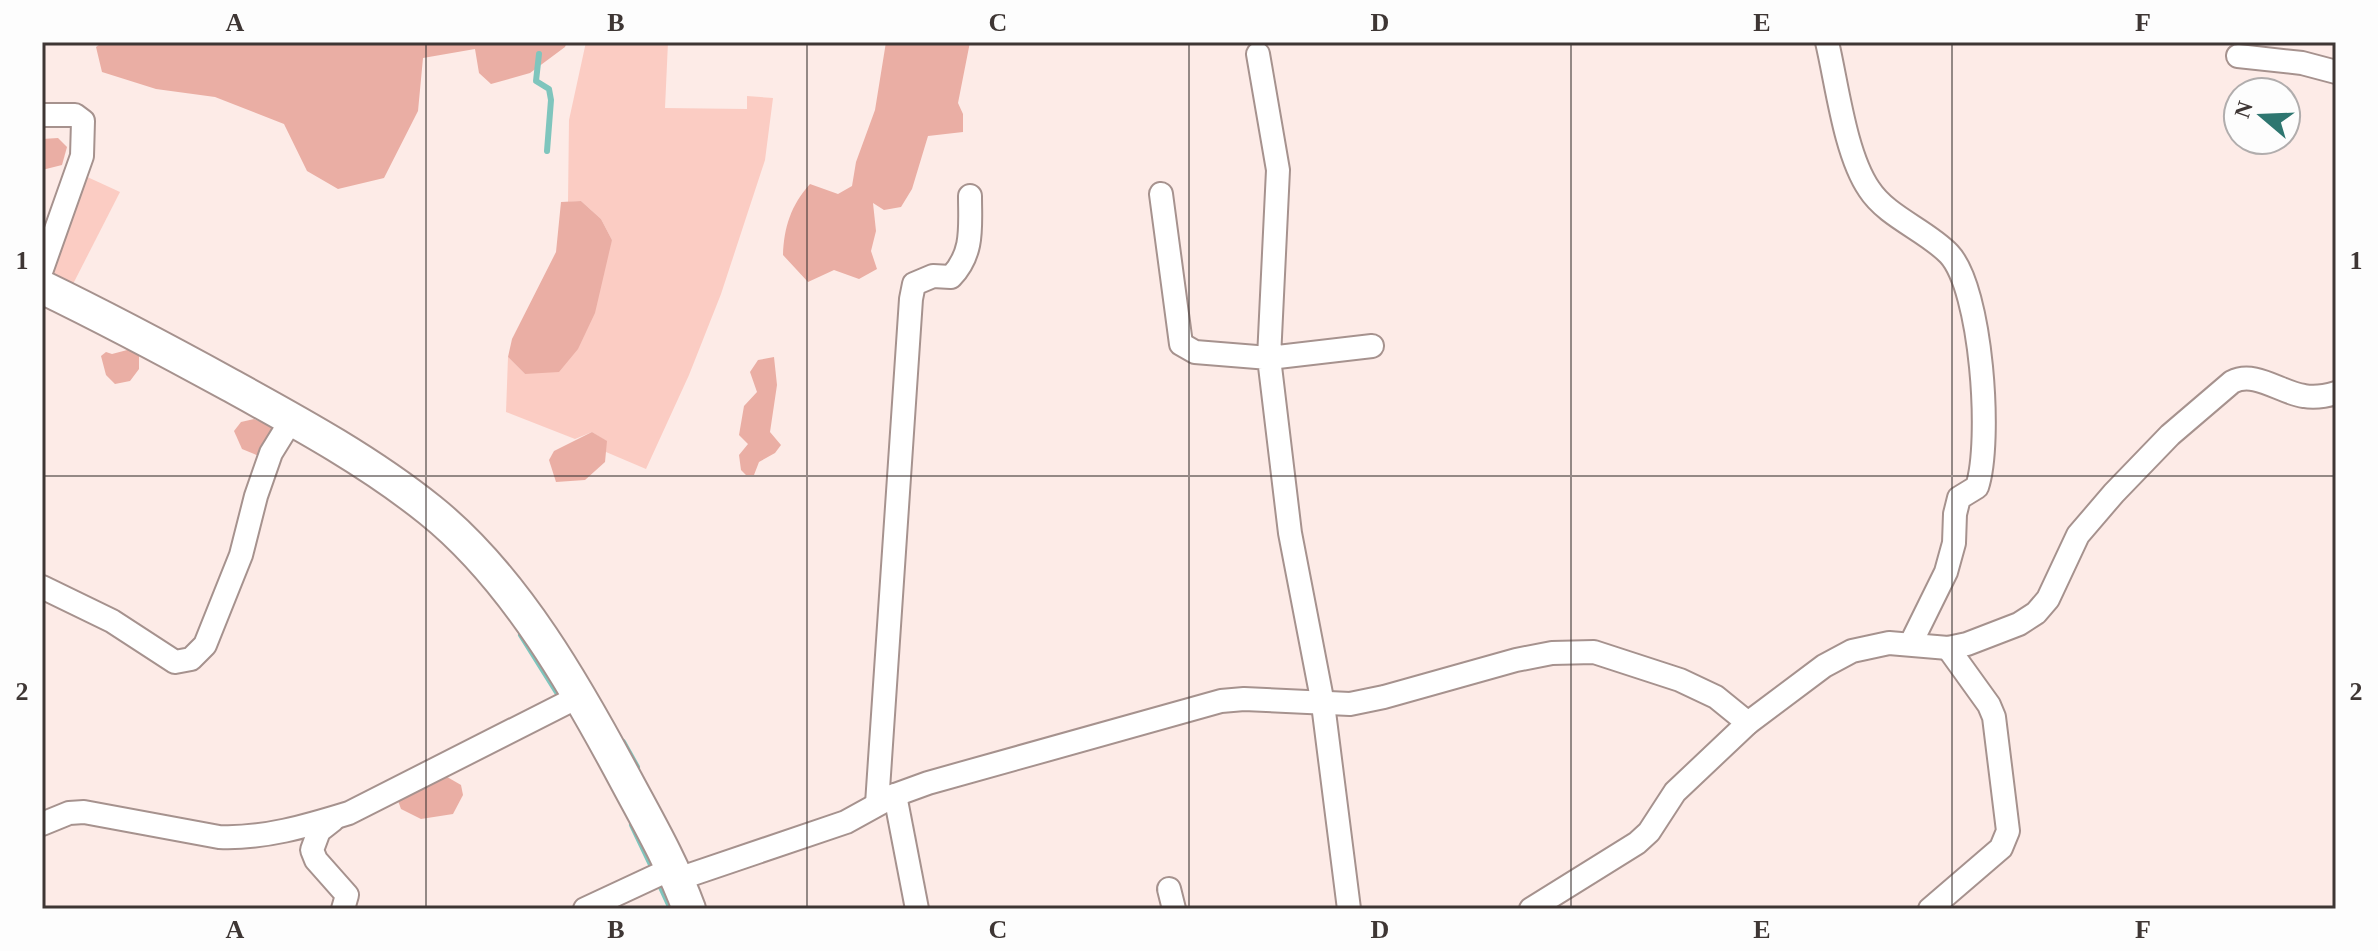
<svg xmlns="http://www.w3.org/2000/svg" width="2378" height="951" font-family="Georgia,serif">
<rect width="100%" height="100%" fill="#fdebe7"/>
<g fill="#fbccc3">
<polygon points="586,42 668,42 665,108 747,109 747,96 773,98 765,160 721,294 689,375 646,469 606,452 606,441 592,432 575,439 506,412 508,357 525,374 612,240 601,219 581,201 568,202 569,120"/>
<polygon points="83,175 120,192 73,284 47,274"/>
</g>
<g fill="#eaaea4">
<polygon points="103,42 567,42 565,47 530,73 491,84 479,73 475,49 423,58 418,111 384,178 338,189 307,171 284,124 215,97 156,89 102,72 96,47"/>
<path d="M886 42H970L958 103 963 114V132L928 136 912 189 901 207 884 210 873 203 876 231 871 251 877 269 859 279 834 270 808 282 783 255C784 227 791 205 810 184L838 194 852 186 856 162 875 110Z"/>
<polygon points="58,138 67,147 62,165 42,170 42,139"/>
<polygon points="581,201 601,219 612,240 595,313 578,349 559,372 525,374 508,357 512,339 556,252 561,202"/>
<polygon points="131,349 139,356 139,369 130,381 115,384 106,375 101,356 106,352 112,354"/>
<polygon points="774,357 777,385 770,432 781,445 775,453 759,462 754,475 746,475 741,470 739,455 748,444 739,435 744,406 757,392 750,372 758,360"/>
<polygon points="254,419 274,428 259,456 242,449 234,431 241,422"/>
<polygon points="592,432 607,441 605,462 585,480 556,482 549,460 554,451"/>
<polygon points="442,774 461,785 463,795 453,814 421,819 401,809 397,798"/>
</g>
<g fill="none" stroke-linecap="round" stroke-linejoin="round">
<g stroke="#7fc5bd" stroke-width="6">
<polyline points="539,54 536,81 549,89 551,100 547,151"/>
<polyline points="521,635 558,694"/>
<polyline points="623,742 637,767"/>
<polyline points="632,825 654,871"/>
<polyline points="660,885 671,909"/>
</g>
<g stroke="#a6928e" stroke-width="26">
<g id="street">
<path d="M1827 42C1837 84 1845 154 1869 189 1887 217 1926 230 1949 254 1982 289 1992 442 1977 487L1959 498 1955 514 1954 543 1946 572 1911 643"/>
<polyline points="1258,54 1278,170 1269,358 1372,346"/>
<polyline points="2238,56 2302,63 2336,72"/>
<polyline points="42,115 75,115 83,121 82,156 42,269"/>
<polyline points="1161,194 1181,344 1195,352 1269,358 1290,533 1323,704 1349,909"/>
<polyline points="42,587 112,621 175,662 191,659 205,645 241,555 256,496 271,453 292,419"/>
<polyline points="895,795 917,909"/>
<path d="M877 804 911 299 914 284 933 276 951 277C974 253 970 227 970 196"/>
<polyline points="333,820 319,831 312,850 316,860 347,895 343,909"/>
<path d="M42 824 69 813 84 812 219 837C263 839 307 826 349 813L578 697"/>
<polyline points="678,879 846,822 895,795 928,783 1221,701 1244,699 1350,704 1384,697 1516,660 1552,653 1594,652 1680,680 1716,697 1748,723"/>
<polyline points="1169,889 1174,909"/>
<polyline points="585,909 673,868"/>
<path d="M1531 909 1637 843 1649 832 1675 792 1748 723 1824 666 1852 651 1889 643 1948 648 1967 644 2019 624 2036 613 2048 599 2078 535 2114 493 2170 435 2232 382C2255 370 2281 393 2304 396 2315 398 2326 396 2336 393"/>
<polyline points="1930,909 2001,848 2008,831 1994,717 1989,705 1948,648"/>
</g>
</g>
<g stroke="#a6928e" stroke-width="36">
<path id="secondary" d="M42 287C106 318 168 351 230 385 299 423 369 461 430 510 515 578 578 690 628 784 650 825 673 865 689 909"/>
</g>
<use href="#street" stroke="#fff" stroke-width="22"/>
<use href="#secondary" stroke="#fff" stroke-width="32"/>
</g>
<path fill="none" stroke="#3e3634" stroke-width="2" stroke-opacity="0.55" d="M426 42V909M807 42V909M1189 42V909M1571 42V909M1952 42V909M42 476H2336"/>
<rect width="2378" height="951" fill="none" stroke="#fdfdfd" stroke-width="88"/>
<g transform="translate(2262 116) rotate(289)"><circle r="38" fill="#fdfdfd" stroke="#b1adad" stroke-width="2"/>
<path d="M0-6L14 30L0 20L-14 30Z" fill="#2e7670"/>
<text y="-12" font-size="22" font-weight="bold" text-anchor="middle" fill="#3e3634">N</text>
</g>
<rect x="44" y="44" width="2290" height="863" fill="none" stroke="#3e3634" stroke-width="3"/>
<g font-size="26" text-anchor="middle" font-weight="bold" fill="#3e3634">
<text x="235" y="31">A</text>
<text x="616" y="31">B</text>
<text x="998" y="31">C</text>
<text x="1380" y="31">D</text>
<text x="1762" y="31">E</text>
<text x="2143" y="31">F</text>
<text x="22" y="269">1</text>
<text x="2356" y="269">1</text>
<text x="22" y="700">2</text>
<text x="2356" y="700">2</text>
<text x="235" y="938">A</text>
<text x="616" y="938">B</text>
<text x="998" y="938">C</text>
<text x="1380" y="938">D</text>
<text x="1762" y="938">E</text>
<text x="2143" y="938">F</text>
</g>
</svg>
